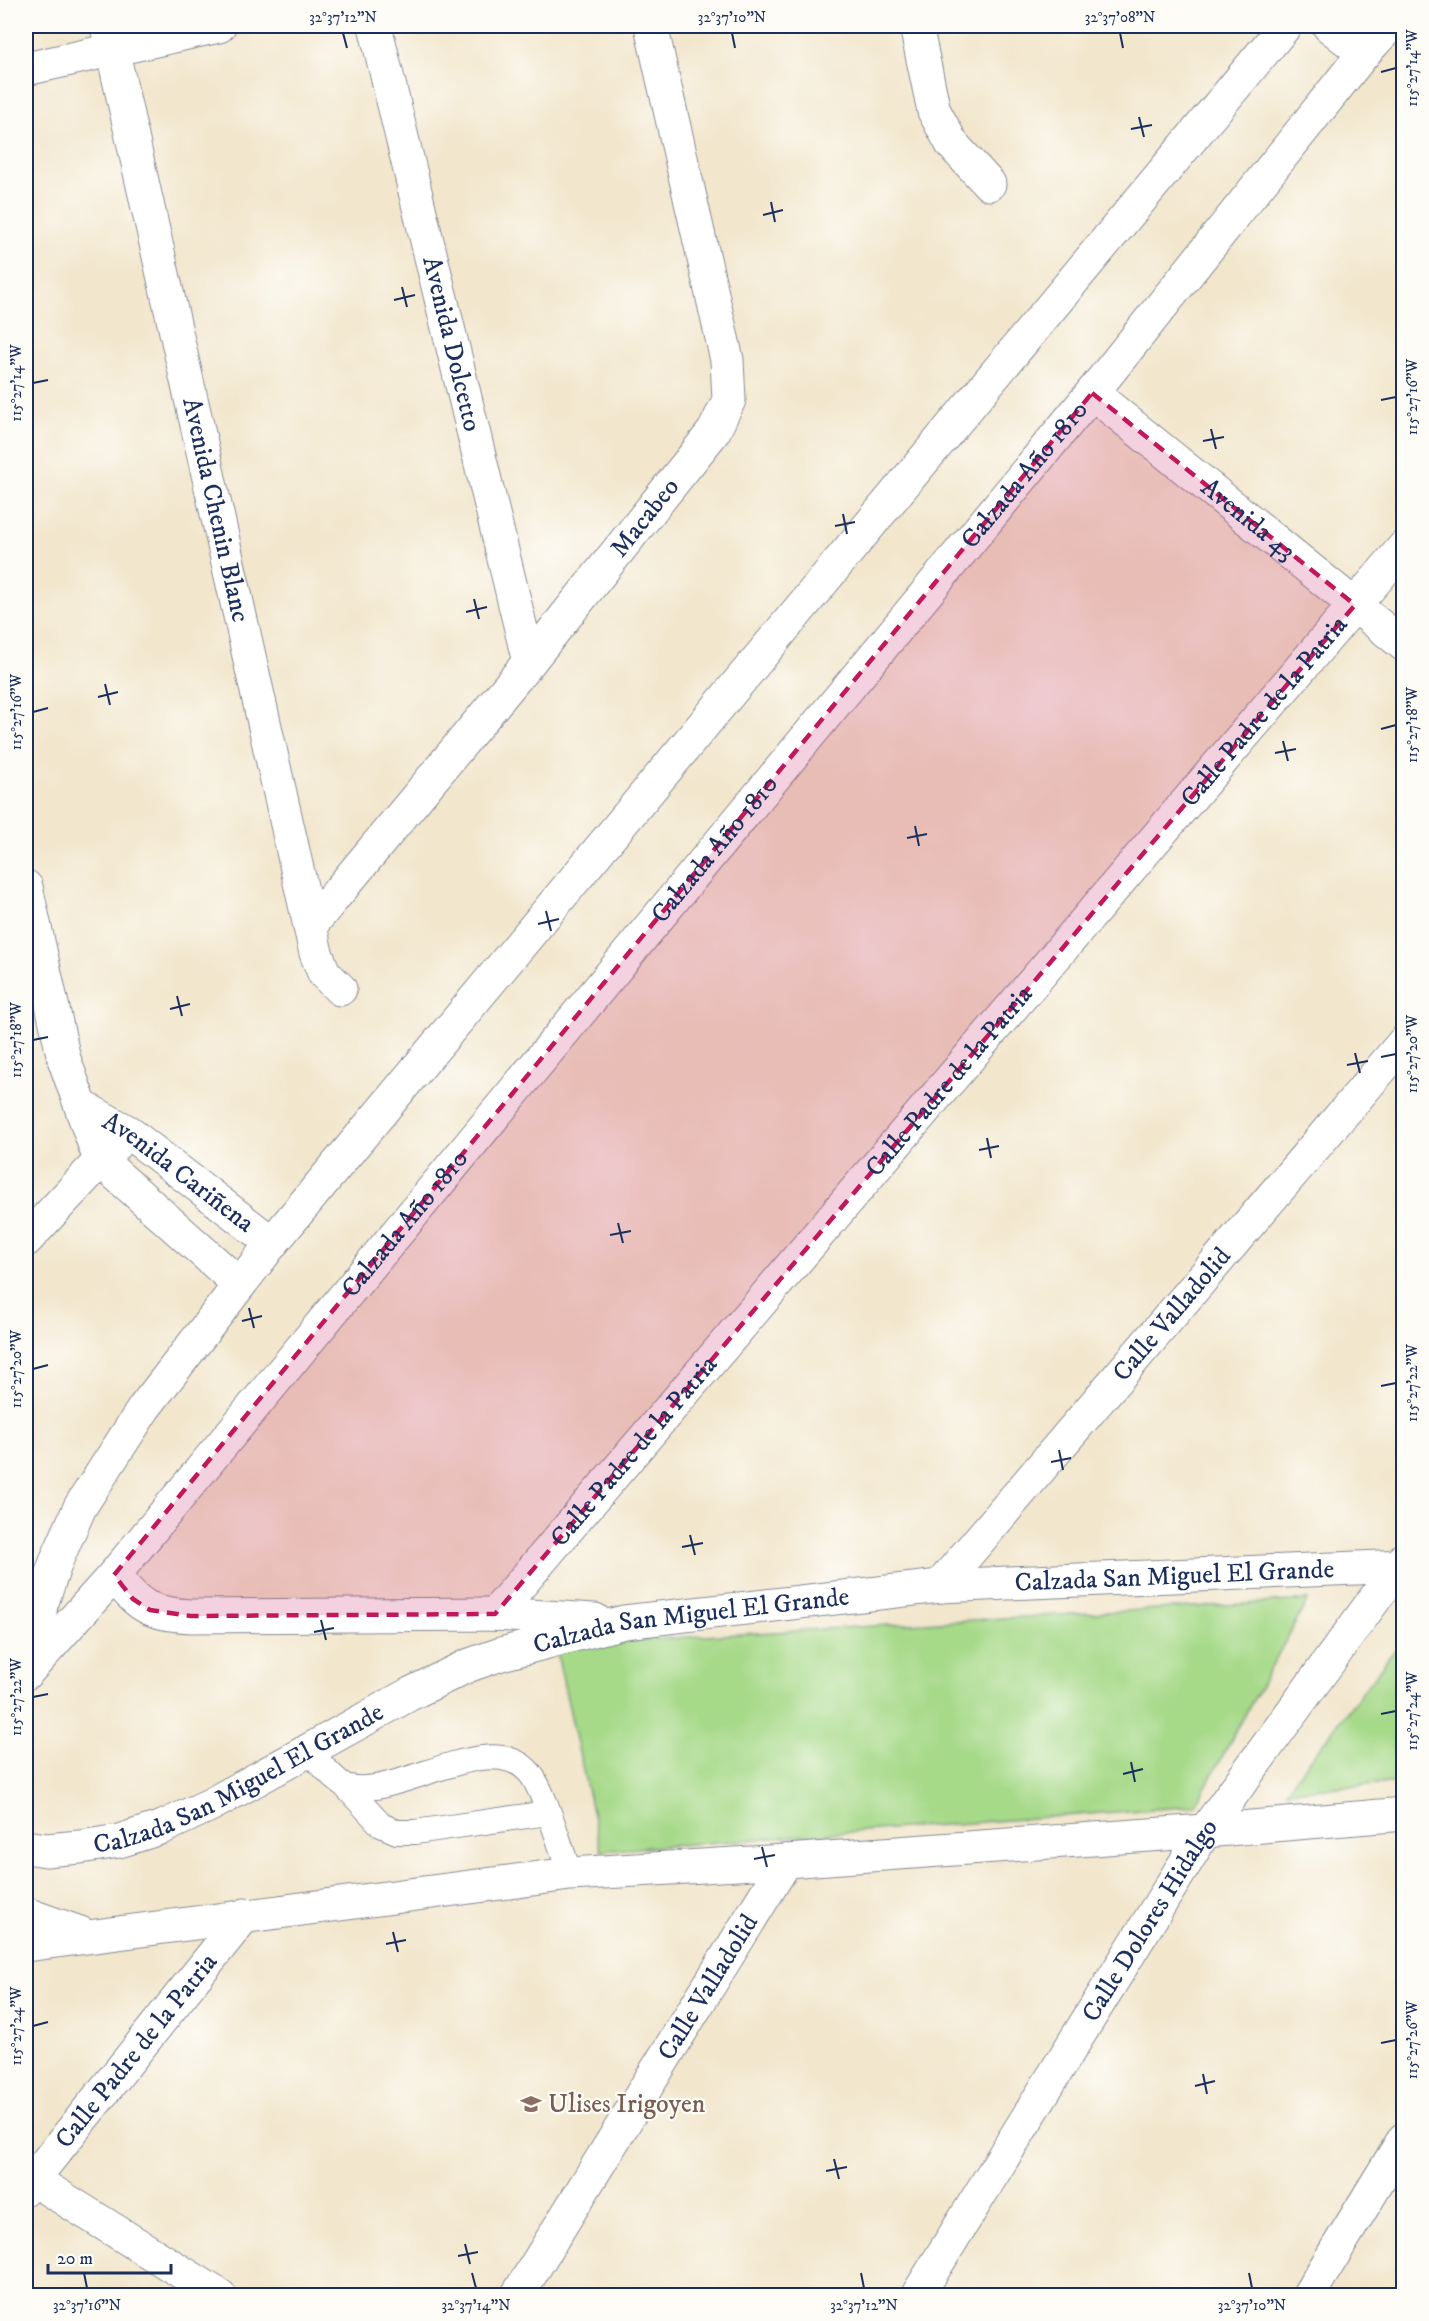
<svg xmlns="http://www.w3.org/2000/svg" width="1429" height="2321" font-family="'IM FELL DW Pica',serif">
<rect width="100%" height="100%" fill="#fdfcf7"/>
<filter id="ink" filterUnits="userSpaceOnUse"><feTurbulence type="fractalNoise" baseFrequency=".0167" numOctaves="2"/><feDisplacementMap in="SourceGraphic" scale="12" xChannelSelector="R" yChannelSelector="G"/><feConvolveMatrix kernelMatrix="1 2 1 2 8 2 1 2 1" color-interpolation-filters="sRGB"/></filter>
<filter id="wash" filterUnits="userSpaceOnUse"><feTurbulence type="fractalNoise" baseFrequency=".008" numOctaves="4" result="noise"/><feDisplacementMap in="SourceGraphic" scale="24" xChannelSelector="R" yChannelSelector="G"/><feGaussianBlur stdDeviation="1.35" result="paint"/><feColorMatrix in="noise" values="0 0 0 0 0 0 0 0 0 0 0 0 0 0 0 0 0 1.4 0 .05"/><feComposite in="paint" operator="in"/></filter>
<g filter="url(#wash)">
<rect width="100%" height="100%" fill="#f2e6cc"/>
<g fill="#a6d988" stroke="#608473" stroke-width="1.5">
<polygon points="1308,1600 1195,1806 601,1851 555,1645"/>
<polygon points="1403,1639 1403,1782 1286,1791"/>
</g>
</g>
<g filter="url(#ink)">
<g fill="none" stroke-linecap="round" stroke-linejoin="round">
<g stroke="#868a95" stroke-width="26">
<g id="lane">
<path d="M308 1751C317 1759 338 1785 349 1787 399 1798 489 1728 529 1772 544 1788 561 1850 570 1874"/>
<polyline points="346,1787 381,1825 397,1832 415,1832 548,1813"/>
</g>
</g>
<g stroke="#868a95" stroke-width="35">
<g id="street">
<path id="s1" d="M107 26 316 953 324 973 340 989"/>
<path id="s2" d="M375 26 529 662"/>
<polyline points="916,26 934,111 952,144 989,184"/>
<polyline points="1329,26 1364,53"/>
<polyline points="26,69 219,26"/>
<path id="s3" d="M1092 393 1404 645"/>
<polyline points="26,887 64,1059 100,1160 239,1284"/>
<path id="s4" d="M310 926 529 662 714 431 729 400 727 360 651 26"/>
<path id="s5" d="M81 1106 128 1132 272 1243"/>
<polyline points="26,1240 115,1145"/>
<path id="s6" d="M940 1586 1404 1042"/>
<path id="s7" d="M495 1614 1404 547"/>
<polyline points="32,2179 220,2296"/>
<path id="s8" d="M26 2188 245 1915"/>
<path id="s9" d="M517 2296 786 1861"/>
<path id="s10" d="M917 2296 1205 1831 1404 1559"/>
<polyline points="1308,2296 1404,2139"/>
</g>
</g>
<g stroke="#868a95" stroke-width="35">
<g id="secondary">
<path d="M114 1575C140 1608 149 1613 191 1616L495 1614 595 1620"/>
<polyline points="32,1665 41,1605 57,1559 80,1507 144,1408 272,1243 1285,26"/>
<path id="s11" d="M26 1673 114 1575 1092 393 1364 53 1389 26"/>
<path id="s12" d="M26 1847 46 1850 80 1847 119 1841 163 1827 212 1804 410 1694 467 1666 501 1654 624 1622 940 1586 1404 1566"/>
<polyline points="26,1914 80,1933"/>
<polyline points="26,1945 570,1874 786,1861 1205,1831 1404,1814"/>
</g>
</g>
<use href="#lane" stroke="#fff" stroke-width="24"/>
<use href="#street" stroke="#fff" stroke-width="33"/>
<use href="#secondary" stroke="#fff" stroke-width="33"/>
</g>
</g>
<path fill="#c2185b" fill-opacity="0.2" stroke="#c2185b" stroke-width="4.5" stroke-dasharray="12 8" stroke-linejoin="round" d="M1092 393 1355 605 495 1614 191 1616 150 1610 133 1599 114 1575Z"/>
<path fill="none" stroke="#1b2f5e" stroke-width="2" d="M343 33 347 48M732 33 735 48M1120 33 1123 48M1381 72 1396 68M1139 117 1144 137M1131 129 1152 125M771 202 775 222M763 215 783 210M402 287 407 307M394 300 415 295M33 383 48 380M1381 400 1396 397M1211 429 1216 449M1203 441 1224 437M843 514 847 534M835 526 855 522M474 599 479 619M466 612 487 607M105 684 110 705M98 697 118 692M33 712 48 708M1381 729 1396 725M1283 741 1288 761M1275 753 1296 749M915 826 919 846M907 838 927 834M546 911 551 931M538 924 559 919M177 996 182 1016M170 1009 190 1004M33 1040 48 1037M1355 1053 1360 1073M1381 1057 1396 1054M1347 1065 1368 1061M987 1138 991 1158M979 1150 999 1146M618 1223 623 1243M610 1235 631 1231M249 1308 254 1328M242 1321 262 1316M33 1369 48 1365M1381 1386 1396 1383M1059 1450 1063 1470M1051 1462 1071 1458M690 1535 695 1555M682 1547 703 1543M321 1620 326 1640M314 1632 334 1628M33 1697 48 1694M1381 1714 1396 1711M1131 1762 1135 1782M1123 1774 1143 1769M762 1847 767 1867M754 1859 775 1855M393 1932 398 1952M386 1944 406 1940M33 2026 48 2022M1381 2043 1396 2040M1203 2074 1207 2094M1195 2086 1215 2081M834 2159 839 2179M826 2171 847 2167M465 2244 470 2264M458 2256 478 2252M84 2273 87 2288M472 2273 476 2288M861 2273 864 2288M1249 2273 1252 2288"/>
<defs>
<g id="school-bare" transform="scale(1.62)"><path d="M0-5L7-2L0 1L-7-2ZM-4 1L0 2.5L4 1V4Q0 6-4 4Z" fill="#8d6e63" stroke="#fdfcf7" stroke-width="2.5" paint-order="stroke"/></g>
</defs>
<g fill-rule="evenodd">
<use href="#school-bare" x="531" y="2104"/>
</g>
<g text-anchor="middle" dominant-baseline="central" stroke-width="4.5" stroke-linejoin="round" paint-order="stroke">
<g font-size="26" fill="#1b2f5e" stroke="#fdfcf7">
<text stroke="none"><textPath href="#s2" startOffset="327">Avenida Dolcetto</textPath></text>
<text stroke="none"><textPath href="#s11" startOffset="1560">Calzada Año 1810</textPath></text>
<text stroke="none"><textPath href="#s1" startOffset="496">Avenida Chenin Blanc</textPath></text>
<text stroke="none"><textPath href="#s4" startOffset="528">Macabeo</textPath></text>
<text stroke="none"><textPath href="#s3" startOffset="201">Avenida 43</textPath></text>
<text stroke="none"><textPath href="#s7" startOffset="1186">Calle Padre de la Patria</textPath></text>
<text stroke="none"><textPath href="#s11" startOffset="1074">Calzada Año 1810</textPath></text>
<text stroke="none"><textPath href="#s7" startOffset="700">Calle Padre de la Patria</textPath></text>
<text stroke="none"><textPath href="#s5" startOffset="118">Avenida Cariñena</textPath></text>
<text stroke="none"><textPath href="#s11" startOffset="588">Calzada Año 1810</textPath></text>
<text stroke="none"><textPath href="#s6" startOffset="357">Calle Valladolid</textPath></text>
<text stroke="none"><textPath href="#s7" startOffset="214">Calle Padre de la Patria</textPath></text>
<text stroke="none"><textPath href="#s12" startOffset="1200">Calzada San Miguel El Grande</textPath></text>
<text stroke="none"><textPath href="#s12" startOffset="714">Calzada San Miguel El Grande</textPath></text>
<text stroke="none"><textPath href="#s12" startOffset="228">Calzada San Miguel El Grande</textPath></text>
<text stroke="none"><textPath href="#s10" startOffset="442">Calle Dolores Hidalgo</textPath></text>
<text stroke="none"><textPath href="#s9" startOffset="363">Calle Valladolid</textPath></text>
<text stroke="none"><textPath href="#s8" startOffset="176">Calle Padre de la Patria</textPath></text>
</g>
<g font-size="26" fill="#785e54" stroke="#fdfcf7" text-anchor="start">
<text x="548" y="2104">Ulises Irigoyen</text>
</g>
</g>
<rect width="1429" height="2321" fill="none" stroke="#fdfcf7" stroke-width="66"/>
<path d="M48 2264v9h123v-9" fill="none" stroke="#1b2f5e" stroke-width="3"/>
<text x="57" y="2264" font-size="18" fill="#1b2f5e" stroke="#fdfcf7" stroke-width="4.5" paint-order="stroke">20 m</text>
<rect x="33" y="33" width="1363" height="2255" fill="none" stroke="#1b2f5e" stroke-width="2"/>
<g font-size="15" text-anchor="middle" fill="#1b2f5e">
<text x="343" y="22">32°37'12"N</text>
<text x="732" y="22">32°37'10"N</text>
<text x="1120" y="22">32°37'08"N</text>
<text transform="translate(1412 68) rotate(-90)" y="5">115°27'14"W</text>
<text transform="translate(16 383) rotate(-90)" y="5">115°27'14"W</text>
<text transform="translate(1412 397) rotate(-90)" y="5">115°27'16"W</text>
<text transform="translate(16 712) rotate(-90)" y="5">115°27'16"W</text>
<text transform="translate(1412 725) rotate(-90)" y="5">115°27'18"W</text>
<text transform="translate(16 1040) rotate(-90)" y="5">115°27'18"W</text>
<text transform="translate(1412 1054) rotate(-90)" y="5">115°27'20"W</text>
<text transform="translate(16 1369) rotate(-90)" y="5">115°27'20"W</text>
<text transform="translate(1412 1383) rotate(-90)" y="5">115°27'22"W</text>
<text transform="translate(16 1697) rotate(-90)" y="5">115°27'22"W</text>
<text transform="translate(1412 1711) rotate(-90)" y="5">115°27'24"W</text>
<text transform="translate(16 2026) rotate(-90)" y="5">115°27'24"W</text>
<text transform="translate(1412 2040) rotate(-90)" y="5">115°27'26"W</text>
<text x="87" y="2310">32°37'16"N</text>
<text x="476" y="2310">32°37'14"N</text>
<text x="864" y="2310">32°37'12"N</text>
<text x="1252" y="2310">32°37'10"N</text>
</g>
</svg>
